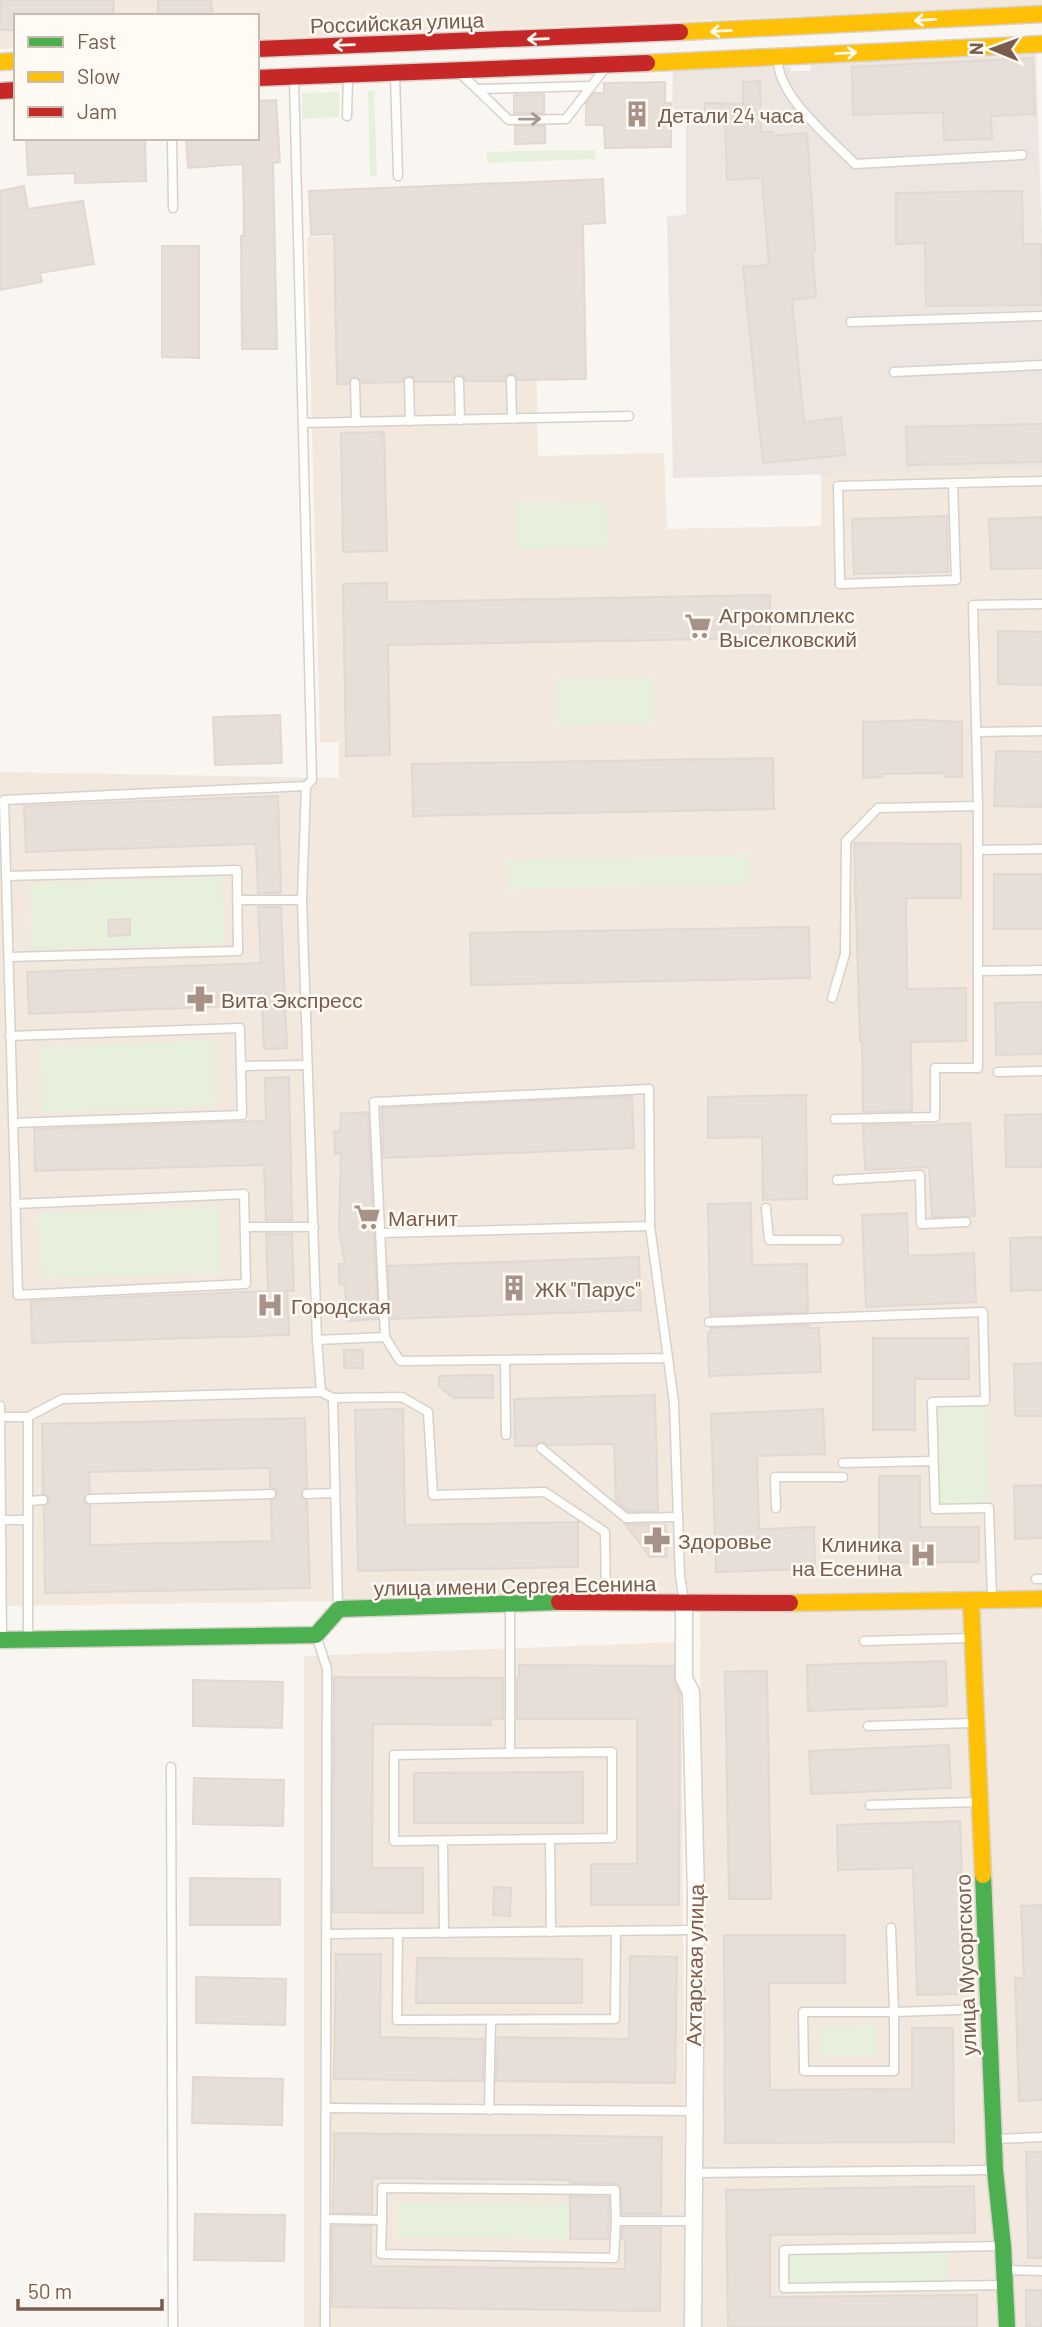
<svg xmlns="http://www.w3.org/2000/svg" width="1042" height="2327" font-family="Barlow,sans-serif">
<rect width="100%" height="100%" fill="#f9f5f0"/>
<g fill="#f2e8de">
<polygon points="0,0 1042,0 1042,6 257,39 257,16 16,16 16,48 0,49"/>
<polygon points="534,230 538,456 664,453 667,529 821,526 821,474 1042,469 1042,2327 702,2327 700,1596 0,1606 0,772 339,778 339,742 320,742 307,237"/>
<polygon points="681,1642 686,2327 304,2327 304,1656"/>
</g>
<polygon fill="#ede5e0" points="1036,48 1042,245 1042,469 673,478 667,217 686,214 686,122 672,106 673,68 791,67 791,71 811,71 811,58"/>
<g fill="#e7f0db">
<polygon points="368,91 374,91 377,177 370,176"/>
<polygon points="339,92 339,117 302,119 302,93"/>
<polygon points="595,150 595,159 487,163 487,152"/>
<polygon points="606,501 607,547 517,549 516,503"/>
<polygon points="653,677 653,723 558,725 557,678"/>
<polygon points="749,855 750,884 507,889 507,860"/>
<polygon points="222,877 224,943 32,949 29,884"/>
<polygon points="213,1040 215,1106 43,1112 40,1047"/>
<polygon points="219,1207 221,1273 42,1279 39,1214"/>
<polygon points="986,1407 989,1503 940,1505 938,1408"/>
<polygon points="876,2025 877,2055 820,2057 819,2027"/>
<polygon points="399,2202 570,2204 570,2239 398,2237"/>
<polygon points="948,2253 948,2281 789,2284 789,2256"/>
</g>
<g fill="#e6ded7" stroke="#e2d8d2" stroke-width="2" fill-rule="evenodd">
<polygon points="0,0 114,0 113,16 16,16 16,30 0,30"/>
<polygon points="158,0 211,0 212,16 158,16"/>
<polygon points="1033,58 1035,114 991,116 992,139 944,140 943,112 853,115 852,67"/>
<polygon points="760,81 761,132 773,132 773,136 807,133 815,251 812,251 816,297 792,300 804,422 841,418 845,455 763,463 743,267 769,265 762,178 727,180 725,122 705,122 705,103 743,104 743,82"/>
<polygon points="665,82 665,103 671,103 671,147 605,148 604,125 586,125 586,103 594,93 604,93 604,83"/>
<polygon points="544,94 544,113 514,113 514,95"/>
<polygon points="276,100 280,162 273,163 277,349 242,349 241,236 244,236 243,164 188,168 186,138 257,138 257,101"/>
<polygon points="515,126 545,126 545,143 515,144"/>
<polygon points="26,138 145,138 146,181 75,183 75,173 28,175"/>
<polygon points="603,179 605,223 583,224 586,379 518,380 516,376 512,374 507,375 504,381 466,381 464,377 460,375 455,376 452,382 416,382 414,378 410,376 405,377 402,382 362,383 360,379 356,377 351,378 348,384 337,384 334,234 311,235 309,191"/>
<polygon points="24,186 28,209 83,201 94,264 40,273 42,282 0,290 0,191"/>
<polygon points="1022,191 1023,244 1041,244 1042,305 926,306 925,243 896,244 896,193"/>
<polygon points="162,246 199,246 199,358 162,357"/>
<polygon points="1042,424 1042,462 907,465 906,427"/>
<polygon points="384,432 387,551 343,552 341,433"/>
<polygon points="947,516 948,572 854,574 852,519"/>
<polygon points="1042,517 1042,568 991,569 989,519"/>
<polygon points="387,583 387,602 770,595 770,638 388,645 390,755 346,756 343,584"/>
<polygon points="998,631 1042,632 1042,685 998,684"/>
<polygon points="280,715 282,763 215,765 213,717"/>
<polygon points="922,720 962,722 962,777 944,777 944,773 882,774 882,777 863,778 863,722"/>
<polygon points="996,751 1042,752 1042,807 994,806"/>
<polygon points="773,758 774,809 413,816 412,764"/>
<polygon points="278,796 281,893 258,893 256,844 26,852 24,806"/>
<polygon points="854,843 961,844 961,898 906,898 907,987 909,989 966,988 966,1041 911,1042 912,1111 863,1112 862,1041 860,1041"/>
<rect x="994" y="874" width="48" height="55"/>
<polygon points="258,907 281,907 287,1048 264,1049 262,1005 29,1014 27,972 261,963"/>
<polygon points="130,919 130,935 109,936 108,920"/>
<polygon points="809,927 810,978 471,985 470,933"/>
<polygon points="1042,1002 1042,1054 996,1055 995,1003"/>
<polygon points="289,1077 292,1220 266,1220 264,1165 35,1171 34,1129 266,1121 265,1078"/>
<polygon points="806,1095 807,1199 763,1200 762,1137 708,1138 708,1097"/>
<polygon points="632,1096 634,1148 383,1158 382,1108"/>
<polygon points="368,1112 378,1319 347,1321 345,1285 339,1284 339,1264 345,1264 339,1229 341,1153 335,1154 334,1131 340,1132 341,1114"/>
<polygon points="1042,1114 1042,1167 1006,1167 1005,1115"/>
<polygon points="970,1123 975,1216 932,1217 929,1167 865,1170 863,1125 912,1124 912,1126"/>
<polygon points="751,1203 752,1265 807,1264 808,1312 710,1315 708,1204"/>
<polygon points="907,1213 908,1256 974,1253 976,1302 866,1307 862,1215"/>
<polygon points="266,1234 292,1234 294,1291 287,1291 289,1335 32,1343 31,1301 268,1291"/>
<polygon points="1042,1237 1042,1290 1011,1291 1010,1238"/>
<polygon points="639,1257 641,1310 391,1319 388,1266"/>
<polygon points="809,1325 809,1328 819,1328 821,1372 709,1376 708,1332 711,1332 711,1328"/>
<polygon points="873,1338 968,1338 969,1379 915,1379 915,1430 873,1430"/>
<rect x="344" y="1350" width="19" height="18"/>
<polygon points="1042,1363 1042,1416 1015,1416 1014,1364"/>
<polygon points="493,1375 493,1398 453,1398 439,1386 439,1376"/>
<polygon points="655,1395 658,1511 628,1511 616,1501 614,1444 548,1445 541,1442 535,1446 515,1446 514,1399"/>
<polygon points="403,1409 405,1525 578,1522 578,1567 358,1571 355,1410"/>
<polygon points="823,1409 825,1454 757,1456 759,1529 814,1527 815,1569 716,1572 711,1414"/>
<path d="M305 1418 307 1487 301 1494 302 1498 307 1501 310 1588 45 1593 44 1507 50 1500 48 1496 43 1494 42 1424ZM270 1468V1487L276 1490 277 1494 275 1499 271 1501 272 1541 90 1545V1506L85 1503 84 1499 90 1492 89 1472Z"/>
<polygon points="879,1476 920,1476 920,1527 979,1527 979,1562 879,1563"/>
<polygon points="1042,1485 1042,1538 1015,1539 1014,1486"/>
<polygon points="625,1524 666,1525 667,1557 650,1557"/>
<polygon points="946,1661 947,1706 808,1711 807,1665"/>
<polygon points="519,1665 674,1666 674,1679 680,1693 679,1905 591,1905 591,1864 637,1864 637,1719 517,1719 517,1678 519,1678"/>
<polygon points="767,1671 771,1899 729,1899 725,1672"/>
<polygon points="334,1677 503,1678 503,1719 491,1719 491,1725 373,1724 372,1868 423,1868 423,1913 333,1912"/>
<polygon points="193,1680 283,1682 282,1728 193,1726"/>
<polygon points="949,1745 951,1788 811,1794 809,1751"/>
<polygon points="583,1772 583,1823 414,1823 414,1773"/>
<polygon points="194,1778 284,1780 283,1826 193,1824"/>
<polygon points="960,1821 966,1994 917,1995 913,1868 838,1870 837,1825"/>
<polygon points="190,1878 280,1879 280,1925 190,1925"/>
<polygon points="494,1887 511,1888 510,1916 493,1915"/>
<polygon points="1042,1905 1042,2100 1019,2101 1015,1978 1024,1978 1021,1906"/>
<polygon points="724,1935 845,1935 845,1983 769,1983 770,2090 912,2089 912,2028 953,2028 954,2142 725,2143"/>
<polygon points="336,1954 381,1954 380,2037 484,2039 483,2081 334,2079"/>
<polygon points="630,1956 677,1957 675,2083 496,2081 498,2037 629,2039"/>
<polygon points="417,1958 582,1959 582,2003 416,2003"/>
<polygon points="196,1977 286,1979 285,2025 196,2023"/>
<polygon points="193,2077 283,2079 282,2125 192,2123"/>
<polygon points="334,2133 662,2137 661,2214 622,2214 621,2189 615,2183 570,2183 570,2180 372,2178 372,2213 333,2213"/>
<polygon points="1026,2152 1042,2152 1042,2258 1028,2258"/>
<polygon points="974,2186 975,2233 770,2235 770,2297 977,2295 977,2327 728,2327 726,2190"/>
<polygon points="570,2196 609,2197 608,2239 570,2239"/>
<polygon points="195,2214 285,2215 284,2261 194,2260"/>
<polygon points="332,2226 371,2226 371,2266 625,2269 625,2239 622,2239 622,2228 661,2228 660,2311 332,2307"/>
<rect x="1026" y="2290" width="16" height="37"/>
</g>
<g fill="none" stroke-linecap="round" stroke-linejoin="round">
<g stroke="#d7d1cb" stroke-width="11">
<g id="lane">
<path d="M778 59C777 96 831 139 855 164L1022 155"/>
<polyline points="395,75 398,176"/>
<polyline points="462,75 509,120 566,119 603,71"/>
<polyline points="294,80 312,780 306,786 302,900 317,1340 321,1392 333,1398 338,1607"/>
<polyline points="477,89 591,86"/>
<polyline points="347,116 348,77"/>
<polyline points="172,138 173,208"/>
<polyline points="851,322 1042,316"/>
<polyline points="894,372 1042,365"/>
<polyline points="511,380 512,419"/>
<polyline points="459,381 460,420"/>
<polyline points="409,382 410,421"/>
<polyline points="355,383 356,422"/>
<polyline points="303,423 629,416"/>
<polyline points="953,484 956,580 840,584 838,486 1042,481"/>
<polyline points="977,732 1042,731"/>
<polyline points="978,850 1042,849"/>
<polyline points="6,876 237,870 238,951 9,957"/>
<polyline points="237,900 302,900"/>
<polyline points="978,971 1042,970"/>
<polyline points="832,998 845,954 846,841 878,808 978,806"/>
<polyline points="10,1036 240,1028 242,1115 13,1123"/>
<polyline points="241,1066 307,1065"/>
<polyline points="998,1072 1042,1071"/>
<polyline points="835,1119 935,1117 935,1068 978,1068 978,806 973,605 1042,604"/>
<polyline points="837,1180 920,1175 921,1224 966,1222"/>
<polyline points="15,1204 244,1194 246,1284 18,1295 4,800 306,786"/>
<polyline points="766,1208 769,1240 838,1240"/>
<polyline points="245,1227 314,1227"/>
<polyline points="381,1233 650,1226"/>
<polyline points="709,1322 983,1312 985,1401 932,1402 935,1509 989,1508 992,1598"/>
<polyline points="317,1340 385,1337"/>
<polyline points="668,1358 650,1226 649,1089 374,1102 385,1337 400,1361 668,1358 674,1403 680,1576 684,1601"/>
<polyline points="505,1360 506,1435"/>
<polyline points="333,1398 402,1397 428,1412 433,1495 545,1492 605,1532 606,1598"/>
<polyline points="0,1406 2,1638"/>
<polyline points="0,1417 28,1417"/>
<polyline points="541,1448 626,1518 678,1517"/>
<polyline points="843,1463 933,1461"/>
<polyline points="307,1494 334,1493"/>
<polyline points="90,1499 271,1494"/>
<polyline points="28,1501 43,1500"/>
<polyline points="776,1508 775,1477 843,1477"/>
<polyline points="0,1520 28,1520"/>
<polyline points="1036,1579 1042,1579"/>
<polyline points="510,1608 510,1753 612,1752 612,1838 550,1839 551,1932"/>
<polyline points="28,1637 28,1417 62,1399 321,1392"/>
<polyline points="317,1638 327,1669 325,2327"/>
<polyline points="864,1641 969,1638"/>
<polyline points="868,1726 973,1723"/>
<polyline points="510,1753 394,1755 394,1841 550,1839"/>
<polyline points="171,1767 173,2327"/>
<polyline points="870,1805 976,1802"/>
<polyline points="443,1841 444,1933"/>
<polyline points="891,1928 894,2012 803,2012 804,2071 894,2071 894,2012 985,2009"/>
<polyline points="398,1933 397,2020 615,2019 616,1931"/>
<polyline points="327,1934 695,1930"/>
<polyline points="326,2108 693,2111"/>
<polyline points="489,2110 491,2021"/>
<polyline points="996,2139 1042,2137"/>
<polyline points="693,2173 992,2170"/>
<polyline points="326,2219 382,2220 381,2254 614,2258 616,2221 692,2221"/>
<polyline points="382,2220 382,2188 615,2190 616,2221"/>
<polyline points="1000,2246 784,2250 784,2288 1004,2285"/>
<polyline points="1006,2270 1042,2271"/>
</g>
</g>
<g stroke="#d7d1cb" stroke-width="19">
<polyline id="street" points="684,1604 684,1678 691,1692 696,1895 693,2327"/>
</g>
<g stroke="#d9d2cb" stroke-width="19">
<g id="fast">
<polyline points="0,1640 316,1635 339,1609 559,1602"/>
<polyline points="983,1875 995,2170 1003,2246 1007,2327"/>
</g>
</g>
<g stroke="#d9d2cb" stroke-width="19">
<g id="slow">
<polyline points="680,32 1042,14"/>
<polyline points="0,62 16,61"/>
<polyline points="647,63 1042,44"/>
<polyline points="971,1602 983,1875"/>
<polyline points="790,1603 1042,1599"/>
</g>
</g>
<g stroke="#d9d2cb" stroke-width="19">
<g id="jam">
<polyline points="257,49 680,32"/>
<polyline points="257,78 647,63"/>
<polyline points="0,91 16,90"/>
<polyline points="559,1602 790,1603"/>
</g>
</g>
<use href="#lane" stroke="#fefefd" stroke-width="8"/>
<use href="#street" stroke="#fefefd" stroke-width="16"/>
<use href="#fast" stroke="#4caf50" stroke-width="16"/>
<use href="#slow" stroke="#ffc107" stroke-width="16"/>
<use href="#jam" stroke="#c62828" stroke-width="16"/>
</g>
<defs><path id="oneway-shaft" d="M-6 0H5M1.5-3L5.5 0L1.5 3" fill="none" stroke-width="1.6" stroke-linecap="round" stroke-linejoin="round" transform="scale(1.75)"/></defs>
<g stroke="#fffaf3">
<use href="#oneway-shaft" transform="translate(925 20) rotate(177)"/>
<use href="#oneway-shaft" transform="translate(721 31) rotate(177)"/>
<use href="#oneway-shaft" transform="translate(538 39) rotate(178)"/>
<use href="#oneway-shaft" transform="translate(344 45) rotate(178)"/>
<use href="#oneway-shaft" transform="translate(846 53) rotate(-3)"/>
</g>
<use stroke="#a8958b" href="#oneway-shaft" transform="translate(530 119) rotate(-1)"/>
<defs>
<g id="building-bare" transform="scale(2.1)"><path d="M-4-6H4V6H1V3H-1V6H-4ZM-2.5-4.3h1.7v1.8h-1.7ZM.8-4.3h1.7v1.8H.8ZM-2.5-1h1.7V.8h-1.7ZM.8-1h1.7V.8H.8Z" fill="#a69286" stroke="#fffaf3" stroke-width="2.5" paint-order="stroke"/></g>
<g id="supermarket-bare" transform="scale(2.1)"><path d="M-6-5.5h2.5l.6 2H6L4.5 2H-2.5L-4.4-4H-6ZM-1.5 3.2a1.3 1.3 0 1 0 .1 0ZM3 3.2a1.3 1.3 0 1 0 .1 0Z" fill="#a69286" stroke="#fffaf3" stroke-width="2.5" paint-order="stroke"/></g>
<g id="pharmacy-bare" transform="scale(2.1)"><path d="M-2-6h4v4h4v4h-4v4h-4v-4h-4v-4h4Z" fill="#a69286" stroke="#fffaf3" stroke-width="2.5" paint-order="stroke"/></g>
<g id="hospital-bare" transform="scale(2.1)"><path d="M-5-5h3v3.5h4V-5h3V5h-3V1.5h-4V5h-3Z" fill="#a69286" stroke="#fffaf3" stroke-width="2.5" paint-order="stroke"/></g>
</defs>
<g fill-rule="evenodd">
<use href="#building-bare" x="637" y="114"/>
<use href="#supermarket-bare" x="698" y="626"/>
<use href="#pharmacy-bare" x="200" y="999"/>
<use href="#supermarket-bare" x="367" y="1217"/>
<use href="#building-bare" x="514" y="1288"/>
<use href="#hospital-bare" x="270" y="1305"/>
<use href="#pharmacy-bare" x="657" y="1540"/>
<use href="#hospital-bare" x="923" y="1555"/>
</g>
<g text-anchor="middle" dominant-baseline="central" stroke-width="5" stroke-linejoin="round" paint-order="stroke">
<g font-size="21" fill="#7a5c4d" stroke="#fffaf3">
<text transform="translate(397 22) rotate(-2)">Российская улица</text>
<text transform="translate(515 1585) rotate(-1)">улица имени Сергея Есенина</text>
<text transform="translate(694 1965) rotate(-89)">Ахтарская улица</text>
<text transform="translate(965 1965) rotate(-92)">улица Мусоргского</text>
</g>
<g font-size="21" fill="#7a5c4d" stroke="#fffaf3" text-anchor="start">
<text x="658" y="114">Детали 24 часа</text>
<text x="719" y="614">Агрокомплекс<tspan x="719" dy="24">Выселковский</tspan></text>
<text x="221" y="999">Вита Экспресс</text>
<text x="388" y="1217">Магнит</text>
<text x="535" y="1288">ЖК "Парус"</text>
<text x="291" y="1305">Городская</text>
<text x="678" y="1540">Здоровье</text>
<text x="902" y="1543" text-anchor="end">Клиника<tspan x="902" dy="24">на Есенина</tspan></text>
</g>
</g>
<rect x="14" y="14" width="245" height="126" fill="#fffaf3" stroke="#cabbb1" stroke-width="2"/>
<rect x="28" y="37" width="35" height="10" fill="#4caf50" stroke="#cabbb1" stroke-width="2"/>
<text x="77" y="49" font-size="21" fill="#7a5c4d">Fast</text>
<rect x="28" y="72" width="35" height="10" fill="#ffc107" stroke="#cabbb1" stroke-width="2"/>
<text x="77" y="84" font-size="21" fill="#7a5c4d">Slow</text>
<rect x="28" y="107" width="35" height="10" fill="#c62828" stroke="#cabbb1" stroke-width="2"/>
<text x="77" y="119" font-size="21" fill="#7a5c4d">Jam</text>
<g transform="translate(993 49) rotate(271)" stroke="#fffaf3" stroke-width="5" paint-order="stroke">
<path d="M0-5L12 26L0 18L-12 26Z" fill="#7a5c4d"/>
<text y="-10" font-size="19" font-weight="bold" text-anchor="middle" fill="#7a5c4d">N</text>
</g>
<path d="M18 2299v10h144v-10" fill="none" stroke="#7a5c4d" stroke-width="3.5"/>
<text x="28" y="2299" font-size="21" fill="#7a5c4d" stroke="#fffaf3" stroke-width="5" paint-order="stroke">50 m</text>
</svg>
